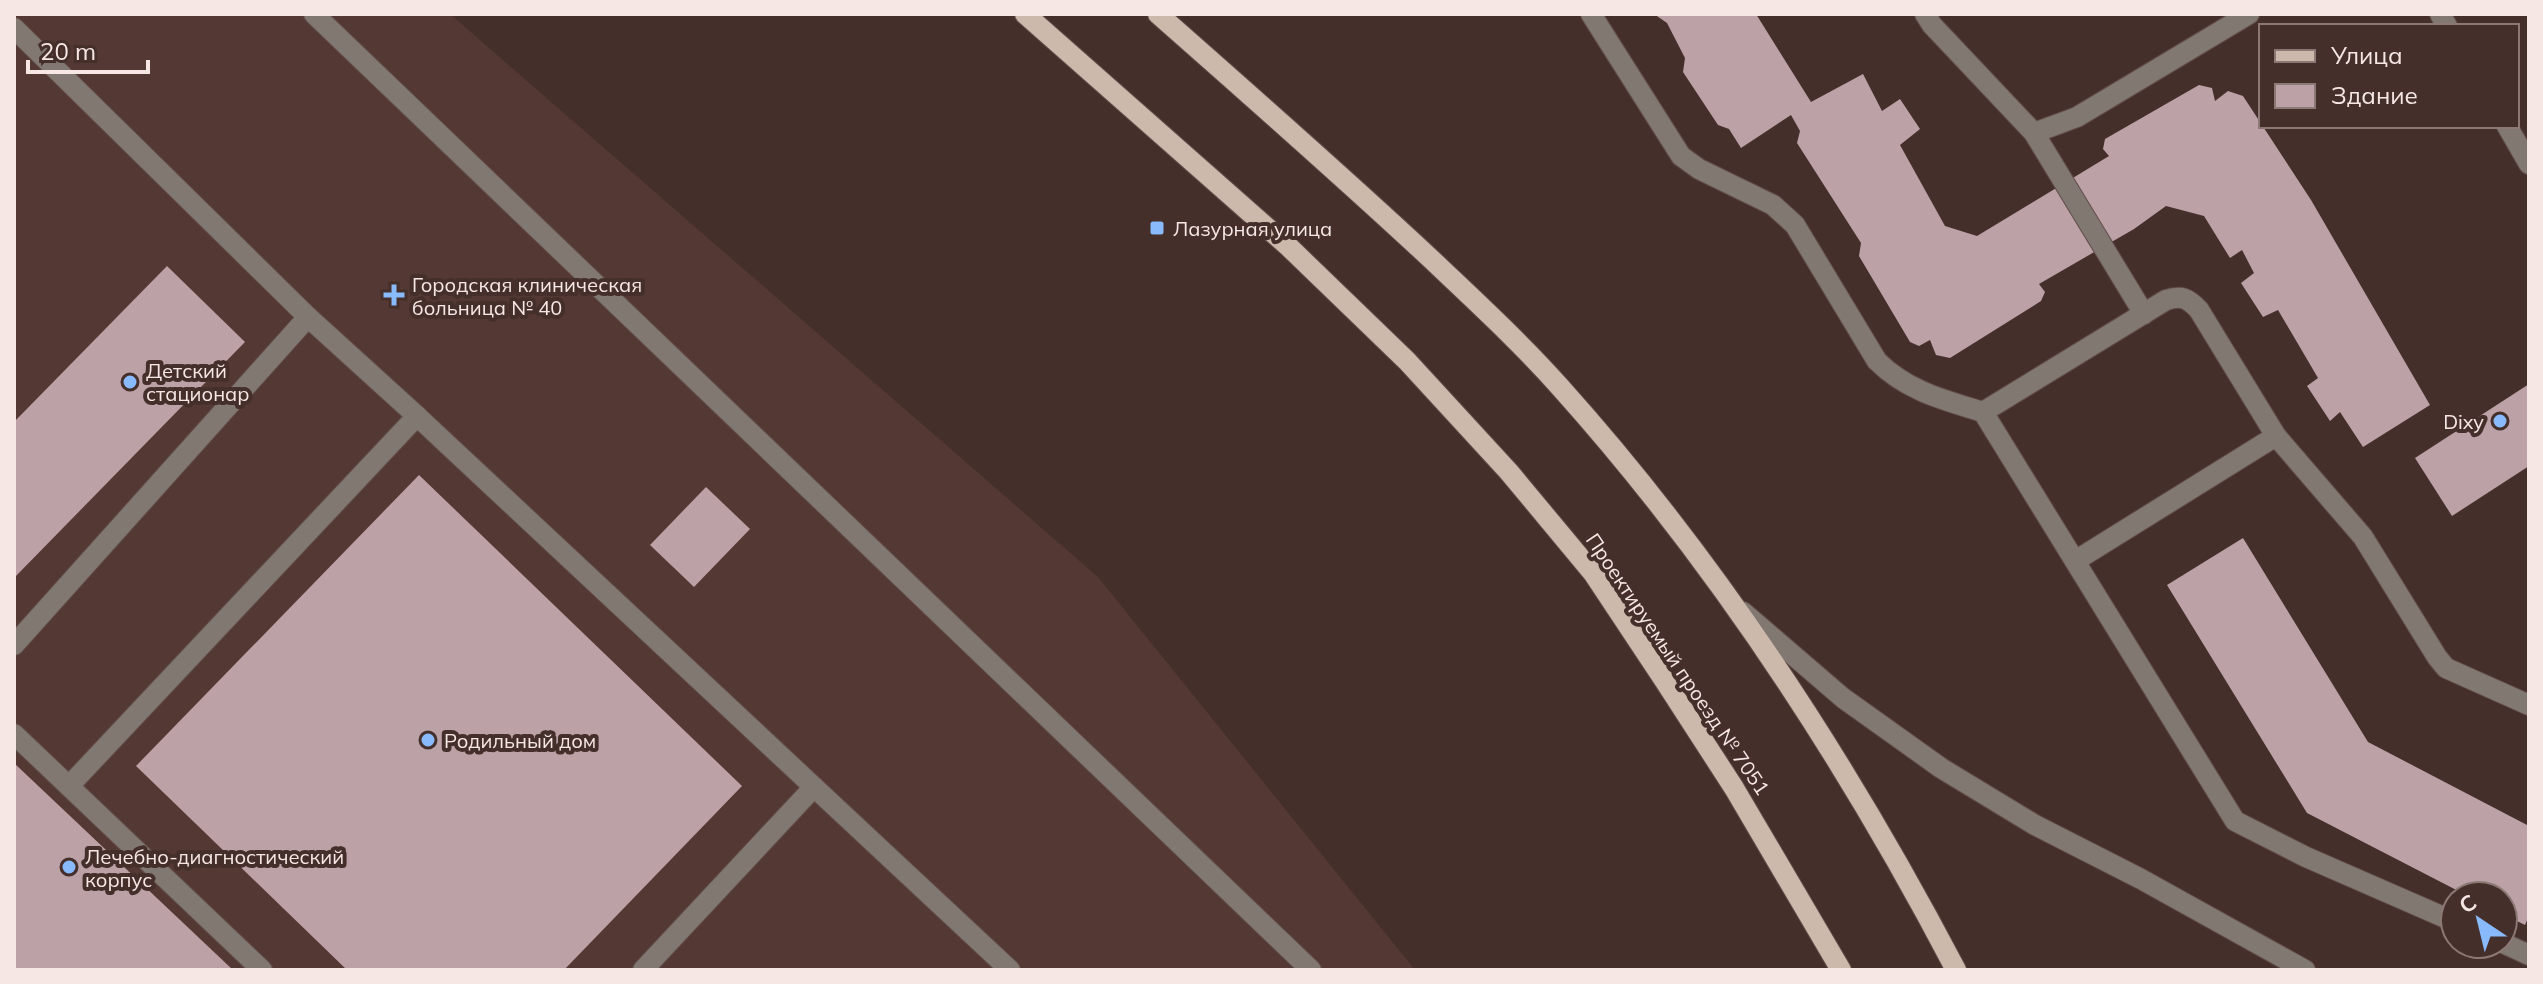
<svg xmlns="http://www.w3.org/2000/svg" width="2543" height="984" font-family="Mulish,sans-serif">
<rect width="100%" height="100%" fill="#452f2b"/>
<polygon fill="#543833" points="14,14 450,14 1098,577 1415,970 14,970"/>
<g fill="#bca1a7">
<polygon points="1654,14 1756,14 1811,102 1863,74 1882,111 1900,99 1920,129 1900,145 1945,226 1977,236 2109,156 2103,149 2105,139 2199,85 2212,88 2215,101 2228,91 2243,96 2311,200 2430,405 2363,447 2340,412 2330,421 2307,386 2318,378 2278,310 2263,317 2241,283 2254,273 2242,250 2230,258 2204,216 2166,206 2134,229 2039,284 2045,292 2041,301 1950,358 1936,355 1930,340 1919,346 1910,342 1859,256 1861,243 1797,143 1800,131 1791,115 1741,148 1729,129 1718,125 1683,72 1685,58 1667,23"/>
<polygon points="167,266 245,342 14,578 14,422"/>
<polygon points="2529,384 2529,466 2452,516 2415,458"/>
<polygon points="419,475 742,786 564,970 347,970 136,766"/>
<polygon points="706,487 750,529 694,587 650,545"/>
<polygon points="2243,538 2368,742 2529,826 2529,916 2525,925 2503,914 2503,896 2468,896 2307,813 2167,585"/>
<polygon points="14,763 233,970 14,970"/>
</g>
<g fill="none" stroke-linecap="round" stroke-linejoin="round">
<g stroke="#614c49" stroke-width="22">
<g id="minor">
<polyline points="314,14 1311,970"/>
<path d="M1591 14 1681 156 1699 169 1773 205 1795 225 1877 361C1907 391 1944 400 1983 412L2235 821 2306 857 2455 922"/>
<polyline points="1925,14 1932,25 2034,133 2144,314"/>
<polyline points="2440,14 2447,26"/>
<polyline points="14,28 308,317"/>
<polyline points="2507,126 2529,164"/>
<polyline points="2034,133 2077,117 2249,14"/>
<path d="M1983 412 2166 300C2181 295 2188 298 2199 310L2276 436 2363 537 2437 657 2446 668 2529 705"/>
<polyline points="2075,561 2276,436"/>
<polyline points="1743,612 1843,698 1941,768 2035,825 2141,879 2305,970"/>
<polyline points="14,645 308,317 417,416"/>
<polyline points="14,734 262,970"/>
<polyline points="69,786 417,416 814,787 643,970"/>
<polyline points="814,787 1010,970"/>
<polyline points="2503,943 2529,955"/>
</g>
</g>
<g stroke="#614c49" stroke-width="22">
<g id="major">
<polyline points="1025,14 1289,247 1407,361 1509,472 1593,573 1666,683 1734,788 1841,970"/>
<path d="M1158 14C1250 95 1341 175 1430 258 1474 300 1520 342 1560 387 1717 562 1847 762 1956 970"/>
</g>
</g>
<use href="#minor" stroke="#817871" stroke-width="20"/>
<use href="#major" stroke="#ccb9ac" stroke-width="20"/>
</g>
<g fill="#88bafc" stroke="#452f2b" stroke-width="3">
<rect x="1149" y="220" width="16" height="16" rx="4"/>
<path d="M390 283h8v8h8v8h-8v8h-8v-8h-8v-8h8z"/>
<circle cx="130" cy="382" r="8"/>
<circle cx="2500" cy="421" r="8"/>
<circle cx="428" cy="740" r="8"/>
<circle cx="69" cy="867" r="8"/>
</g>
<g text-anchor="middle" dominant-baseline="central" stroke-width="8" stroke-linejoin="round" paint-order="stroke">
<g font-size="20" fill="#f6e7e5" stroke="#452f2b" text-anchor="start">
<text x="1173" y="228">Лазурная улица</text>
<text x="412" y="284">Городская клиническая<tspan x="412" dy="23">больница № 40</tspan></text>
<text x="146" y="370">Детский<tspan x="146" dy="23">стационар</tspan></text>
<text x="2484" y="421" text-anchor="end">Dixy</text>
<text x="444" y="740">Родильный дом</text>
<text x="85" y="856">Лечебно-диагностический<tspan x="85" dy="23">корпус</tspan></text>
</g>
<g font-size="20" fill="#f6e7e5" stroke="#452f2b">
<text transform="translate(1678 664) rotate(56)">Проектируемый проезд № 7051</text>
</g>
</g>
<rect width="2543" height="984" fill="none" stroke="#f6e7e5" stroke-width="32"/>
<rect x="2259" y="24" width="260" height="104" fill="#452f2b" stroke="#8c7975" stroke-width="2"/>
<rect x="2275" y="50" width="40" height="12" fill="#ccb9ac" stroke="#8c7975" stroke-width="2"/>
<text x="2331" y="64" font-size="24" fill="#f6e7e5">Улица</text>
<rect x="2275" y="84" width="40" height="24" fill="#bca1a7" stroke="#8c7975" stroke-width="2"/>
<text x="2331" y="104" font-size="24" fill="#f6e7e5">Здание</text>
<g transform="translate(2479 920) rotate(325)"><circle r="38" fill="#452f2b" stroke="#8c7975" stroke-width="2"/>
<path d="M0-6L14 30L0 20L-14 30Z" fill="#88bafc"/>
<text y="-12" font-size="22" font-weight="bold" text-anchor="middle" fill="#f6e7e5">С</text>
</g>
<path d="M28 60v12h120v-12" fill="none" stroke="#f6e7e5" stroke-width="4"/>
<text x="40" y="60" font-size="24" fill="#f6e7e5" stroke="#452f2b" stroke-width="6" paint-order="stroke">20 m</text>
</svg>
